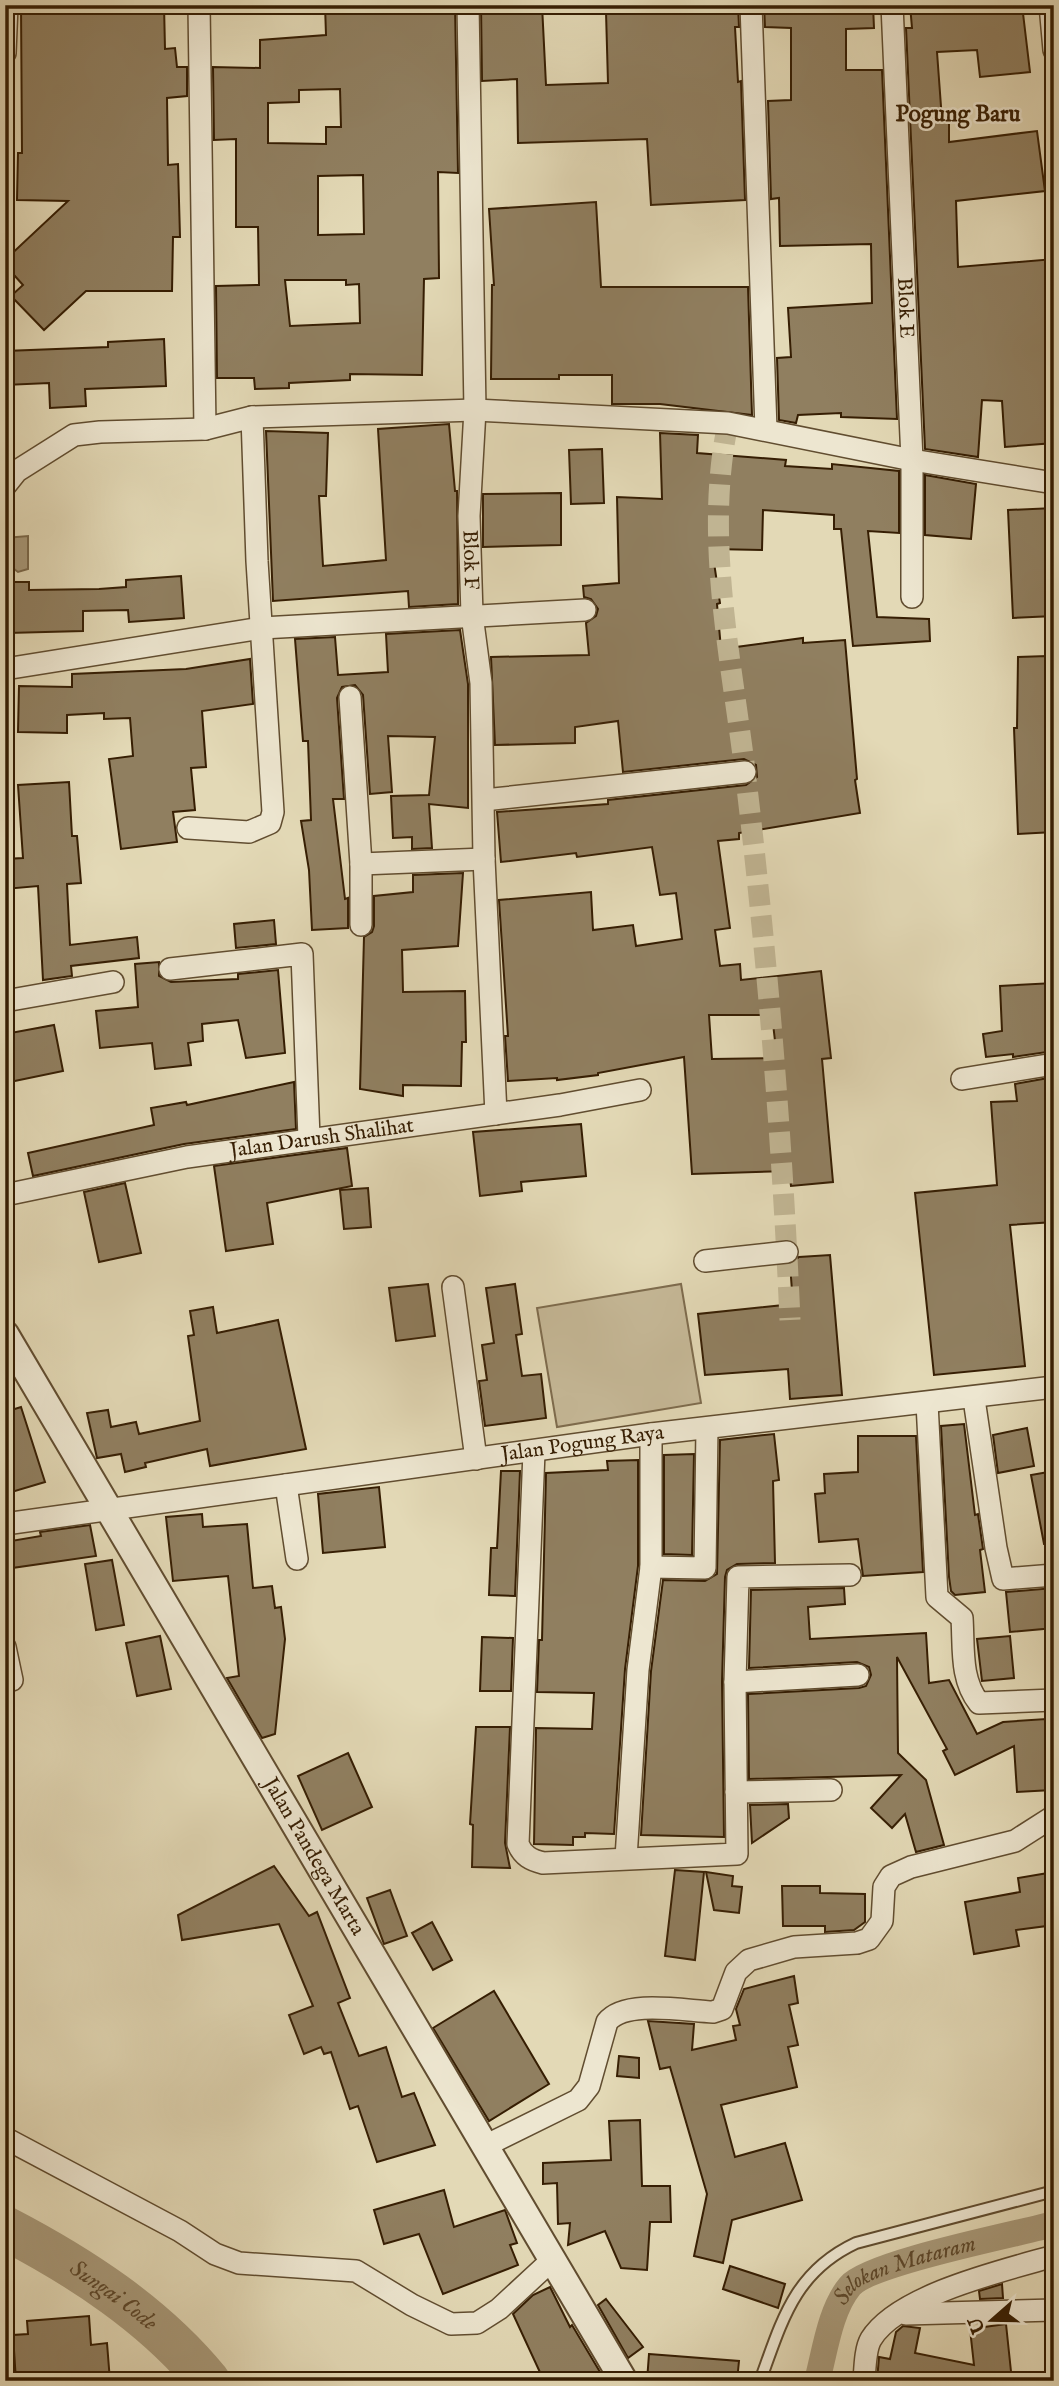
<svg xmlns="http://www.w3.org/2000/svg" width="1059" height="2386" font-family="'IM FELL English',serif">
<rect width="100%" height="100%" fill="#e3d9b6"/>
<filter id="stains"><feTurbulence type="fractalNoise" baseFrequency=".00286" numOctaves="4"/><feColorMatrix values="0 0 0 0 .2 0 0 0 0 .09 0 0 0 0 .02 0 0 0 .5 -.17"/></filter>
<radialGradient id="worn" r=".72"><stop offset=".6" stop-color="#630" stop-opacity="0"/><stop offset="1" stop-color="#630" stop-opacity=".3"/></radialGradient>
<polygon fill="#c6b998" stroke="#7e6c4e" stroke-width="2" points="681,1284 701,1403 557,1427 537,1308"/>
<polygon fill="#a89979" stroke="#7a684a" stroke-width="2" points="28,536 28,569 18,572 5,562 5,538"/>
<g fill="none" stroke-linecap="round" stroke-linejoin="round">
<polyline stroke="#7a684a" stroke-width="7" points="5,633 6,644"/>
<path stroke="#a89979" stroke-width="26" id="s1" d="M817 2381C825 2351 830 2310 850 2286 869 2263 1017 2234 1054 2224"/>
<path stroke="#a89979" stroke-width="44" id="s2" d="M5 2228C80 2267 154 2315 208 2381"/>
</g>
<g fill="#907f60" stroke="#361e03" stroke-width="2" fill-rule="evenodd">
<polygon points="21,5 164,5 165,49 175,48 177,67 187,67 187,96 167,98 168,165 178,164 180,237 173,237 172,291 86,291 44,330 11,296 23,285 5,265 5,260 68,201 17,200 18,153 22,153"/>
<path d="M325 5H455L458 173 438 172 439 278 424 279 422 375 350 374V380L289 383V388L255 389 254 378H217L216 286 259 285 258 227H236V139L214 140 213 67 260 68V40L326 35ZM340 89 341 127H326V144L268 143V103L299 102V90ZM363 175 364 234 318 235V176ZM285 280H346V285L359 284 360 323 290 326Z"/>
<polygon points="481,5 542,5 546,85 608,83 606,12 685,10 685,5 738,5 739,27 735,27 738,82 741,81 745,200 651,205 647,139 518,143 517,79 482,81"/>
<polygon points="764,5 873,5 874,28 846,29 846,70 882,70 897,419 841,417 841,413 798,415 796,423 779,420 777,358 791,357 788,308 872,303 871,244 780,246 779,198 771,199 768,101 791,100 791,28 765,27"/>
<polygon points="910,5 1022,5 1030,72 980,77 977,50 937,52 942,120 949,120 949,142 1037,131 1045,191 956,201 958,267 1054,259 1054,443 1005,447 1002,401 982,400 978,457 925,449 906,28 912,28"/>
<polygon points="596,202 601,287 748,287 752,415 660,404 612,404 612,375 559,375 559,379 491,379 492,285 494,285 489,209"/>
<polygon points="164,339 166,386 85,389 86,406 50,408 49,383 5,385 5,351 108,347 108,342"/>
<polygon points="449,424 455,491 457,491 458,604 409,607 408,591 273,601 266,431 328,433 326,496 319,496 323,566 386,560 378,429"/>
<path d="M660 433 698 435 697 453 786 460 785 466 832 469V464L899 471V533L868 531 877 617 929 619 930 641 853 646 841 529H834V515L763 510 762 550 712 549 720 603 717 604 721 649 803 638V643L845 640 857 779 855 780 860 813 739 833V839L718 841 730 928 715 930 720 966 740 964 741 980 821 971 831 1058 822 1059 833 1182 791 1186 789 1171 692 1174 684 1057 598 1073V1075L557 1080V1078L508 1081 505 1036H508L499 900 591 892 593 930 633 925 636 946 682 939 676 893 660 895 652 847 577 857 576 853 501 862 497 812 608 804V800L746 785 757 777 756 765 744 759 623 772 618 721 575 727V743L495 745 491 657 589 655 586 623 596 616 598 609 591 599 584 597 583 586 619 583 617 497 662 499ZM709 1015H772L777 1058 712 1059Z"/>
<polygon points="602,449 604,503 571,504 569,450"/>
<polygon points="925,475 976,484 971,539 925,535"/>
<polygon points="561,493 561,545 483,547 483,494"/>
<polygon points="1054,508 1054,616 1013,618 1008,510"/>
<polygon points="181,576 184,618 129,622 128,610 83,611 83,631 8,633 7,582 29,582 29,590 99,589 126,587 126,580"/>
<polygon points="460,630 468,684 468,808 429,804 432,848 412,849 412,837 393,838 391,796 429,795 435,737 388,736 392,792 370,794 363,695 355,685 342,687 337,698 344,799 333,799 345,899 348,898 348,928 312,930 309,870 301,821 311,820 308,741 303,741 295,639 335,637 338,675 388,672 386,634"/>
<polygon points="1047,656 1048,681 1054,681 1054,832 1018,834 1014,728 1017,728 1018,657"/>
<polygon points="250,659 253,704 202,711 206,767 191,768 195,810 173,812 177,842 121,849 109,759 133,756 130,718 104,719 104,713 67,715 67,733 18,732 19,686 72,687 72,674 186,669"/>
<polygon points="69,782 72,836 77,836 81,883 67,884 70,945 137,937 139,958 71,966 72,976 43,980 38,886 5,889 5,859 23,858 18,785"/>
<polygon points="463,873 458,946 402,950 403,992 465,991 466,1042 462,1042 461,1086 403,1085 403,1096 360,1089 364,937 372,932 374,926 374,896 413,892 413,875"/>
<polygon points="274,920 276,944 236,948 234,924"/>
<polygon points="159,962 159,976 171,982 238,979 238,974 278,970 285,1053 246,1058 238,1020 202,1024 203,1041 188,1043 191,1065 155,1069 152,1043 100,1048 96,1011 138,1007 135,964"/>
<polygon points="1054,983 1054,1051 1013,1057 1013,1054 986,1057 983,1034 1002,1031 1000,986"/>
<polygon points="54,1025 63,1071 5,1083 5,1034"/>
<polygon points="1054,1077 1054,1222 1010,1225 1025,1366 934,1375 915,1193 997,1185 991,1102 1017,1101 1015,1084"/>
<polygon points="294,1082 296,1129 184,1144 33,1176 28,1153 154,1125 151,1108 186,1102 187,1105"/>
<polygon points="581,1124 586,1176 521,1182 522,1191 480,1196 473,1132"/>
<polygon points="347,1148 352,1186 267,1203 273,1244 226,1251 214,1166"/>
<polygon points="125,1183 141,1253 99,1262 84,1192"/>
<polygon points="368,1188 371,1227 344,1229 340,1190"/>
<polygon points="830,1255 842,1395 790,1399 788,1369 705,1375 698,1314 793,1304 790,1264 799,1257"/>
<polygon points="428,1284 435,1336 396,1341 389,1288"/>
<polygon points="515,1284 522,1334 516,1335 522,1376 541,1374 546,1418 485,1426 479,1381 487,1380 482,1345 494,1343 486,1288"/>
<polygon points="213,1307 217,1333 278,1320 306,1449 210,1466 207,1449 145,1463 146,1467 125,1472 121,1454 97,1458 87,1413 108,1410 111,1427 136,1422 139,1434 200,1421 188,1336 194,1335 190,1311"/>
<polygon points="21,1407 45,1482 5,1494 5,1412"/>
<polygon points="964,1424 975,1515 978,1514 983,1549 980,1550 985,1592 955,1595 951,1591 949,1577 941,1426"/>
<polygon points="1027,1428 1034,1466 998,1473 993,1435"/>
<polygon points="774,1434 779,1480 773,1481 775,1563 737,1564 727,1570 725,1577 722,1682 724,1837 641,1835 651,1671 663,1580 705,1581 717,1574 720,1440"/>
<polygon points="858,1436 916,1436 923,1572 863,1576 858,1539 819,1542 815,1494 825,1493 824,1474 858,1472"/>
<polygon points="694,1454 692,1555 664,1554 664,1455"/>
<polygon points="638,1460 638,1566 625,1669 614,1834 585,1833 585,1837 573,1837 573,1845 534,1844 536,1728 592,1729 594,1693 537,1692 539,1640 542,1640 546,1473 608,1470 607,1461"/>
<polygon points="501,1471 520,1471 515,1596 489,1595 491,1548 497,1548"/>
<polygon points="1054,1471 1054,1543 1044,1544 1031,1475"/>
<polygon points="379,1487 385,1547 323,1553 318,1494"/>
<polygon points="202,1514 203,1527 247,1524 253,1588 272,1586 275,1608 281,1607 285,1639 275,1734 262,1738 227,1678 239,1676 228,1576 173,1581 166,1517"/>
<polygon points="90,1525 96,1556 5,1569 5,1542 41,1536 40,1532"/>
<polygon points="112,1560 124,1625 96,1630 85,1564"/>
<polygon points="844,1588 845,1604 808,1607 810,1639 926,1633 929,1683 949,1680 977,1734 1003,1722 1046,1719 1052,1790 1017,1792 1014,1746 955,1775 943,1751 947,1749 897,1657 898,1753 926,1780 944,1845 916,1852 905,1814 892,1828 871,1808 901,1775 749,1779 748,1694 859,1688 866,1686 871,1675 869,1667 857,1662 749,1668 751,1590"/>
<polygon points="1054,1588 1054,1628 1010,1632 1006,1592"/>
<polygon points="160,1636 171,1689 137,1696 126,1643"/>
<polygon points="1010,1636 1014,1678 982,1681 977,1639"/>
<polygon points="482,1637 513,1638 511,1691 480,1691"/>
<polygon points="476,1727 510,1727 505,1843 510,1868 472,1867 473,1825 470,1824"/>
<polygon points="348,1753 372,1807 322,1830 298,1776"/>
<polygon points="788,1804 789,1818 752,1843 750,1805"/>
<polygon points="274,1866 309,1916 317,1912 350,1998 338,2003 359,2056 386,2047 402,2097 414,2093 435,2145 377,2162 358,2106 350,2109 331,2052 324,2054 321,2047 304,2054 289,2015 313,2006 279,1924 182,1940 178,1915"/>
<polygon points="675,1870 704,1872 695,1960 665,1956"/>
<polygon points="706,1872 733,1876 732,1886 742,1887 739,1913 714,1910"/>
<polygon points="1054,1872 1054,1925 1016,1930 1019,1946 974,1954 965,1902 1020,1892 1018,1878"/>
<polygon points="782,1886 820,1886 820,1893 865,1894 865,1922 854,1930 825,1932 825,1926 783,1926"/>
<polygon points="390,1890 407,1936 384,1944 367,1898"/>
<polygon points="432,1922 452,1960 433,1970 412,1933"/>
<polygon points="794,1976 798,2003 789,2005 798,2045 788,2047 797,2087 721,2105 735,2157 785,2143 802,2200 732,2220 723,2263 694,2256 707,2194 670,2067 660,2069 648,2021 694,2024 692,2050 736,2040 733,2026 740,2025 736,2009 744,1989"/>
<polygon points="494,1991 549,2084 489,2121 433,2028"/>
<polygon points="619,2056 639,2058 639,2078 617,2076"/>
<polygon points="640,2120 642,2186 670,2186 671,2222 650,2222 647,2270 621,2268 605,2231 568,2245 570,2223 558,2224 557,2183 543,2184 543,2163 611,2160 609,2121"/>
<polygon points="444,2190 454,2227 505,2210 517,2243 510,2245 518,2265 443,2294 419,2234 384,2244 374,2210"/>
<polygon points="730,2266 785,2284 778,2308 723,2289"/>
<polygon points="1002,2284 1003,2298 980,2299 979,2291"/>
<polygon points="550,2287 570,2327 572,2325 603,2377 598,2381 544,2381 513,2314 533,2295"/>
<polygon points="606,2299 643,2347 628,2358 598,2305"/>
<polygon points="89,2316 91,2345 107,2343 110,2381 16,2381 13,2335 28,2334 27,2321"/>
<polygon points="1006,2324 1012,2381 877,2381 879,2357 890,2359 896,2332 903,2326 920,2328 915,2353 974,2365 970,2329"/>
<polygon points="649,2354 739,2361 737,2381 647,2381"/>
</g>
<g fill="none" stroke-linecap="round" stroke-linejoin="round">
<path stroke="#c0b492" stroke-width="21" stroke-dasharray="21 10" stroke-linecap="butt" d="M728 423C704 537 731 657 745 771 767 953 782 1136 790 1320"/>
<g stroke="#614d30" stroke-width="14">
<path id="service" d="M760 2381C782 2321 794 2272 856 2243L1054 2191"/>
</g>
<g stroke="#614d30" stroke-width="24">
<g id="minor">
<polyline points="199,5 205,429"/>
<path id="s3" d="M468 5 475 410 469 516 472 615 481 683 484 859 496 1114"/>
<polyline points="751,5 766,429"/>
<path id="s4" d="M892 5 912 460V597"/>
<polyline points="1050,5 1054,50"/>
<polyline points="5,53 7,5"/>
<polyline points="5,486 17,471 74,435 100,432 205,429 252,417 475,410 728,423 912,460 1054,483"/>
<polyline points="5,669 262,628 585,610"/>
<polyline points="350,697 361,864 361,925"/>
<polyline points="484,800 745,772"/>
<polyline points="188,828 249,832 270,823 273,812 257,561 252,417"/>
<polyline points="361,864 484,859"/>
<polyline points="170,969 302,954 309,1138"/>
<polyline points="5,1001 113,982"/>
<polyline points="962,1079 1054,1064"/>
<path id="s5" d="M5 1195 187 1157 560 1105 640 1090"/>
<polyline points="705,1261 787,1252"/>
<polyline points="453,1287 476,1459"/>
<polyline points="974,1399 996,1548 1003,1579 1054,1575"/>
<path d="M927 1403 937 1597 962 1618C964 1648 960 1679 979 1703L1054 1700"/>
<path d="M534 1452 518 1844C523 1856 531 1860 543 1863L737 1854 735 1682 738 1577 850 1575"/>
<polyline points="286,1485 297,1559"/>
<path id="s6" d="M5 1524 651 1434 1054 1387"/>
<polyline points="651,1567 705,1568 707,1428"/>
<polyline points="5,1647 12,1680"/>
<polyline points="735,1682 858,1675"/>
<polyline points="736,1792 831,1790"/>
<polyline points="626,1858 638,1670 651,1567 651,1434"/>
<polyline points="5,2138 180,2231 215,2254 239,2263 356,2271 412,2305 451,2324 477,2323 499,2309 552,2260"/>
<path d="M485 2146 578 2100 589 2086 607 2022C625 1999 685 2011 713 2012L722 2009 736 1972 749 1960 794 1947 857 1943 869 1939 882 1921 884 1887 891 1876 911 1867 1015 1841 1054 1816"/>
<polyline points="906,2314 1054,2310"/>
<path d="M864 2381C865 2369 865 2349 871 2339 898 2295 1005 2270 1054 2256"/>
</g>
</g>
<g stroke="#614d30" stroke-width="30">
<g id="tertiary">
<path id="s7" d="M5 1334 624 2381"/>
</g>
</g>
<use href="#service" stroke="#ede6d0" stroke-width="10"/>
<use href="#minor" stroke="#ede6d0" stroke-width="21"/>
<use href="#tertiary" stroke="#ede6d0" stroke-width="26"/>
</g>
<g text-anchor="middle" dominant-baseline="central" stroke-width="5" stroke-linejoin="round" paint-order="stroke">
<g font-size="21" fill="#361e03" stroke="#ede6d0">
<text stroke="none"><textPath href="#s4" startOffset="303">Blok E</textPath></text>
<text stroke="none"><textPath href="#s3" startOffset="555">Blok F</textPath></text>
<text stroke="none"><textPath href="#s5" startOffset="322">Jalan Darush Shalihat</textPath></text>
<text stroke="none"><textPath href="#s6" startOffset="583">Jalan Pogung Raya</textPath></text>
<text stroke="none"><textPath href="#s7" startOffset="607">Jalan Pandega Marta</textPath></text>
</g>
<g font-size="23" font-weight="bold" fill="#361e03" stroke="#ede6d0">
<text x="958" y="114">Pogung Baru</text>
</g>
<g font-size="23" font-style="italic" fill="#5e492c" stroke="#ede6d0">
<text stroke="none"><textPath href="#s1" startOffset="158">Selokan Mataram</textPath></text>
<text stroke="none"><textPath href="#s2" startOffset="128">Sungai Code</textPath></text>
</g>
</g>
<rect width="1059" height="2386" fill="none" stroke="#e3d9b6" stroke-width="28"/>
<rect x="7" y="7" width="1045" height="2372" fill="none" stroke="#361e03" stroke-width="3.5"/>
<rect x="14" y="14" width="1031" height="2358" fill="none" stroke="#361e03" stroke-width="2"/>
<g transform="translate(992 2320) rotate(250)" stroke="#ede6d0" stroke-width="5" paint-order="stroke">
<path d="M0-5L12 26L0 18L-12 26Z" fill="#361e03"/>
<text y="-10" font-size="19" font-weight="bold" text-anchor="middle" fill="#361e03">U</text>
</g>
<rect width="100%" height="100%" filter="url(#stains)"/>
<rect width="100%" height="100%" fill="url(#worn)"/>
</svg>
